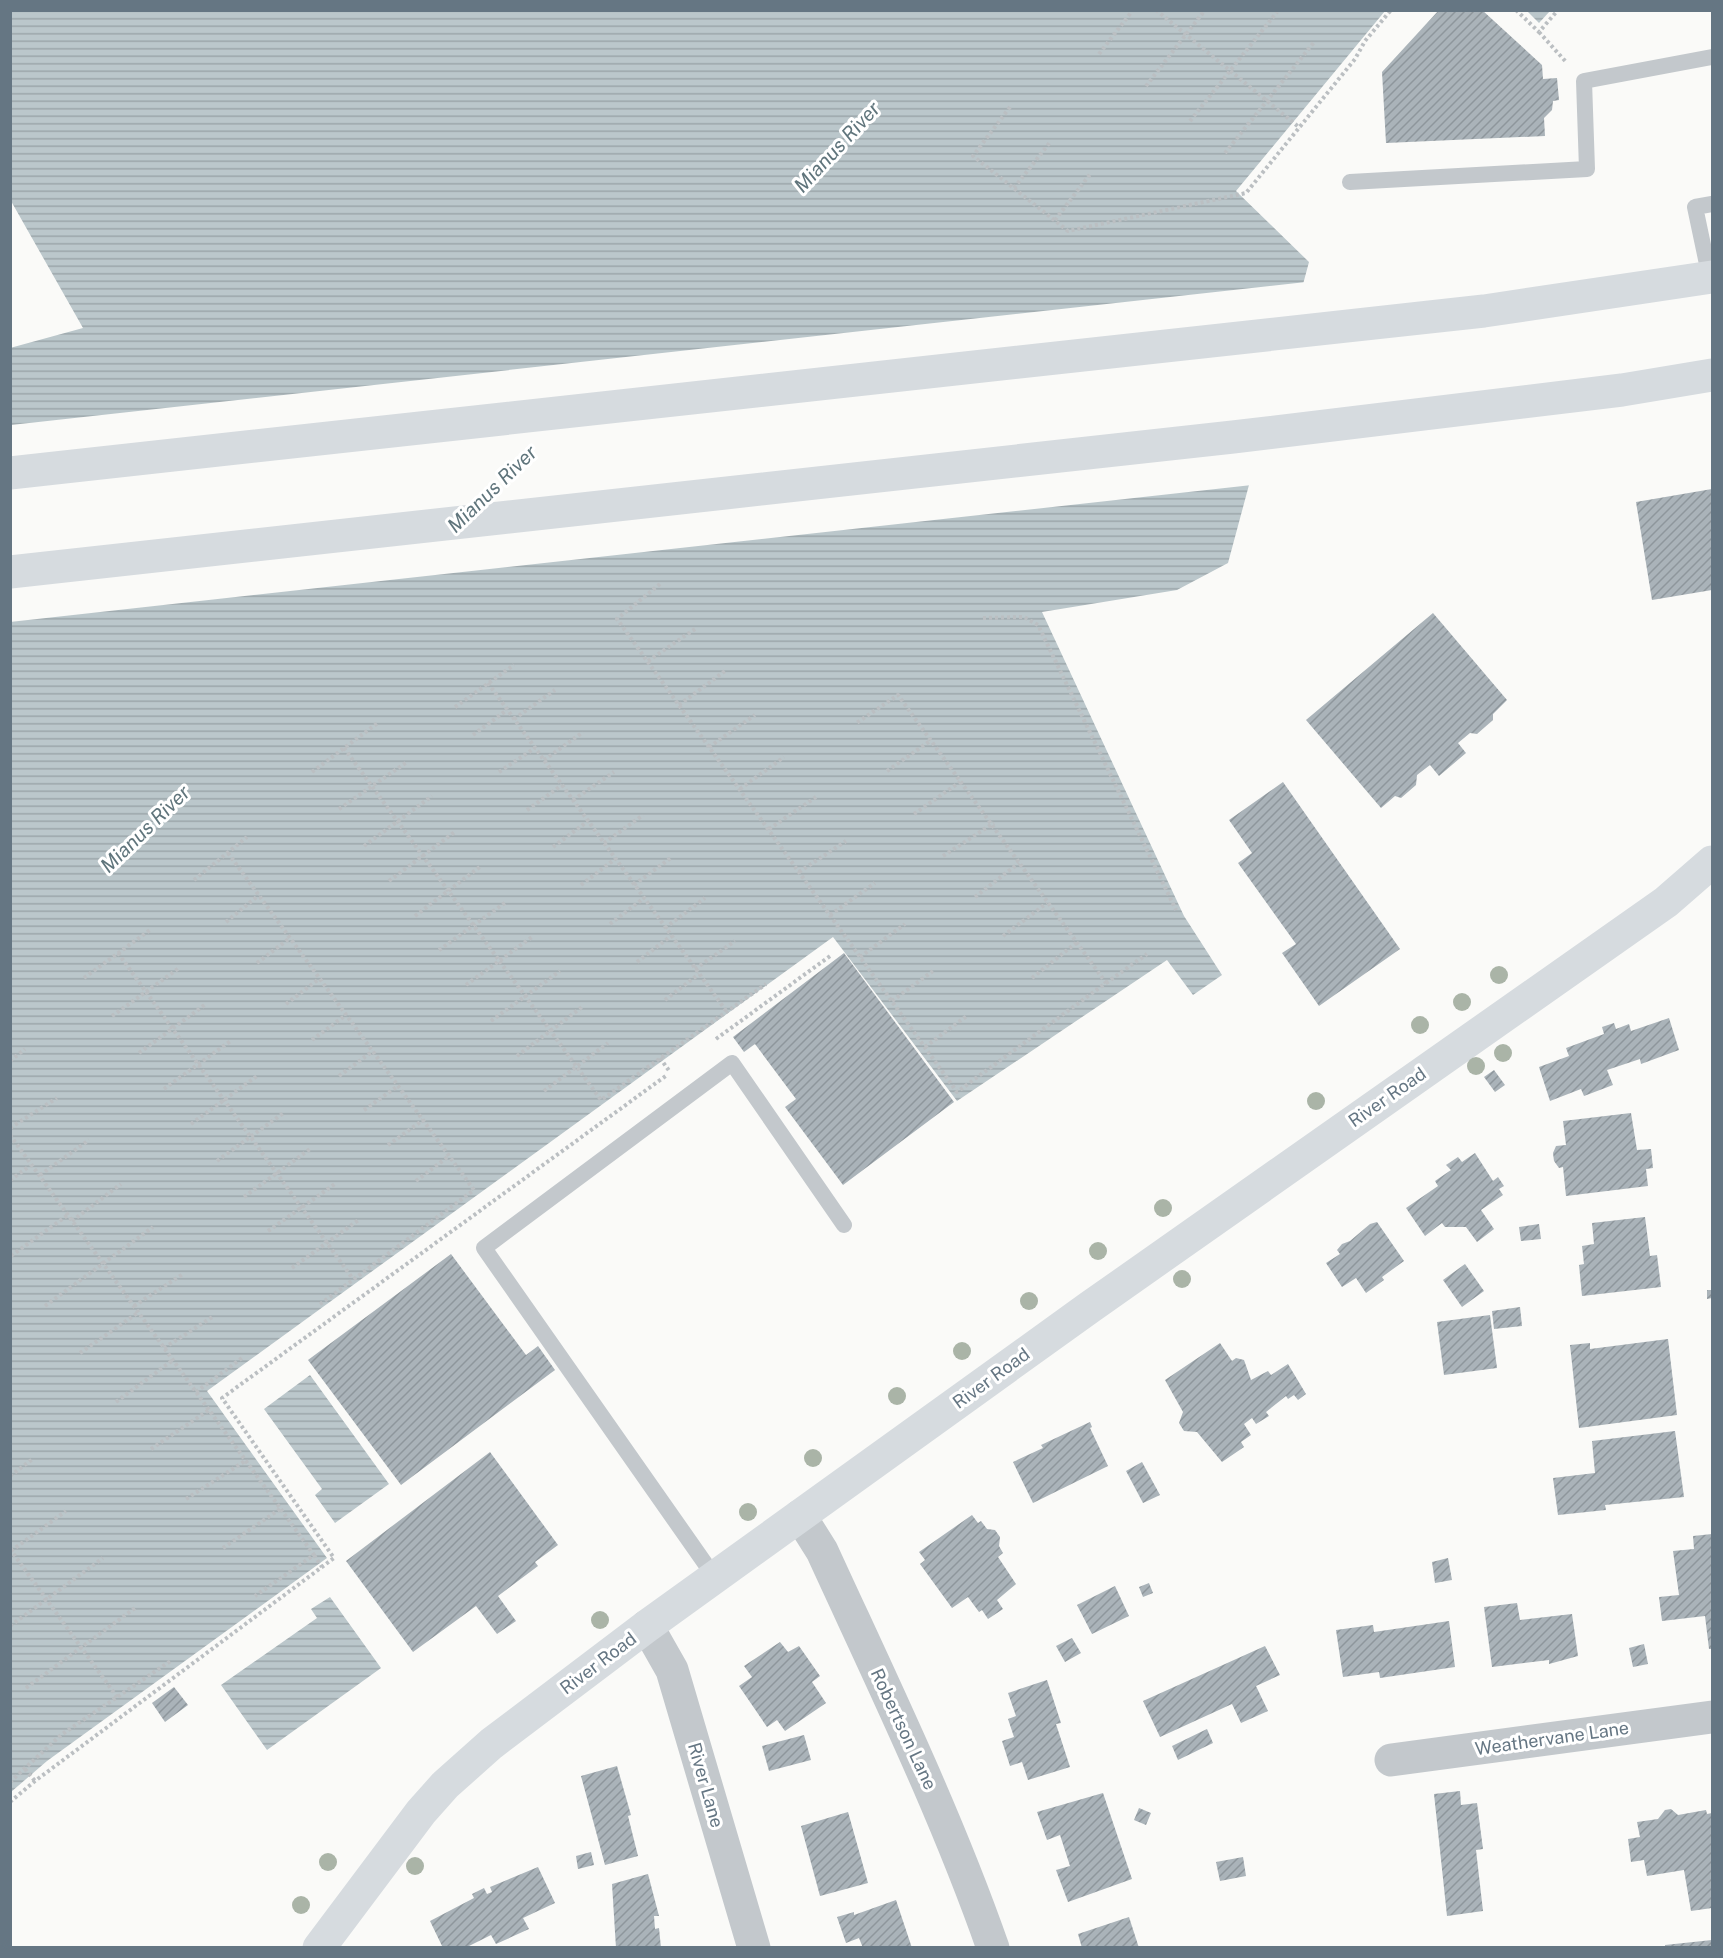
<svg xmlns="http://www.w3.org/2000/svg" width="1723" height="1958" font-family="'Public Sans',sans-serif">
<defs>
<pattern id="water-rules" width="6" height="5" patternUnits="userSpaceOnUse" patternTransform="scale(1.5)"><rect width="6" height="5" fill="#bbc7cb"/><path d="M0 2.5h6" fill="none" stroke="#9ca6aa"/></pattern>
<pattern id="building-hatch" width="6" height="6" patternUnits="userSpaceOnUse" patternTransform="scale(1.5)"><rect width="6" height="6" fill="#aab3b9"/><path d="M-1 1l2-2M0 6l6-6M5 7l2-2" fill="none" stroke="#8e969c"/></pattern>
</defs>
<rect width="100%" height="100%" fill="#fafaf8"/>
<g fill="url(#water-rules)">
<polygon points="11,11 1385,11 1236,191 1309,262 1228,563 1177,590 1042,612 1184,916 1222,975 1193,995 1167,960 957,1101 833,937 207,1391 327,1558 47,1761 11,1792 10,348 83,328 11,201"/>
<polygon points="1527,11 1550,11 1539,23"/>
<polygon points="310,1375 389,1484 335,1523 315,1495 322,1489 264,1409"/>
<polygon points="330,1597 381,1668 267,1750 221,1685 317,1618 311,1609"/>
</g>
<polygon fill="#fafaf8" points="1306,282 1252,485 10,622 11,425"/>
<g fill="url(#building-hatch)">
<polygon points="1439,10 1482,10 1542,65 1543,79 1557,78 1559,100 1553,101 1552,110 1544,118 1545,136 1386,143 1382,72"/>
<polygon points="1712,489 1712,590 1652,600 1636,502"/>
<polygon points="1433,613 1507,700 1493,714 1493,720 1477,734 1470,733 1458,743 1466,753 1439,776 1430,765 1417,775 1416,785 1401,798 1395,796 1381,808 1306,720"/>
<polygon points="1283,782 1400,949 1319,1006 1282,953 1296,944 1238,863 1252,853 1229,820"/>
<polygon points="844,953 954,1102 843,1185 785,1107 796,1099 755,1044 744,1052 733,1037"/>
<polygon points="1669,1018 1679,1050 1641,1064 1640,1059 1607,1070 1613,1085 1584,1096 1581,1089 1550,1101 1539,1067 1569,1056 1566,1048 1604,1034 1602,1027 1614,1023 1616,1029 1629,1024 1631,1031"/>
<polygon points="1494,1070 1505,1085 1495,1092 1484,1077"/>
<polygon points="1631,1113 1637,1150 1651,1149 1653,1168 1646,1169 1648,1186 1566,1196 1563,1167 1559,1168 1554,1161 1553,1153 1556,1146 1566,1145 1563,1121"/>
<polygon points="1475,1153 1493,1181 1498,1177 1504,1186 1499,1189 1503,1195 1481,1210 1494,1229 1477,1242 1466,1227 1445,1227 1442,1223 1425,1236 1406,1208 1438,1186 1435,1181 1451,1170 1446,1165 1458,1157 1462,1162"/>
<polygon points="1645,1217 1650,1256 1657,1255 1661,1287 1582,1296 1579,1265 1584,1264 1582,1246 1594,1244 1592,1223"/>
<polygon points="1377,1222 1404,1261 1382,1277 1384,1280 1366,1293 1356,1278 1342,1287 1326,1263 1340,1254 1337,1250 1342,1244 1350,1241 1370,1224"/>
<polygon points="1539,1224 1541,1239 1521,1241 1519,1227"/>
<polygon points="451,1254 526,1355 538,1346 555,1370 401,1485 308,1360"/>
<polygon points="1465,1264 1484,1291 1462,1307 1443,1280"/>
<polygon points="1707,1290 1712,1290 1712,1298 1707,1299"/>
<polygon points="1520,1307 1522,1326 1494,1329 1492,1311"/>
<polygon points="1490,1315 1497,1368 1444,1375 1437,1322"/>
<polygon points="1668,1339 1677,1415 1579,1428 1570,1345 1590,1343 1590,1349"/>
<polygon points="1220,1343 1232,1361 1236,1358 1244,1360 1251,1380 1268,1371 1271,1375 1288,1364 1306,1394 1298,1400 1294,1395 1288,1399 1286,1396 1266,1412 1269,1416 1256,1424 1252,1418 1244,1424 1251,1435 1241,1442 1244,1447 1222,1462 1197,1432 1184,1431 1179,1423 1183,1412 1165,1380"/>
<polygon points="1090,1422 1092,1427 1090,1428 1108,1466 1033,1503 1013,1462 1043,1448 1041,1445"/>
<polygon points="1675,1431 1684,1497 1605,1505 1606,1510 1558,1515 1553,1478 1595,1473 1592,1441"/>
<polygon points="490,1452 558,1545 535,1562 538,1566 498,1596 516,1621 497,1634 476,1606 413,1652 346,1561"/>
<polygon points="1142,1462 1160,1495 1143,1503 1126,1471"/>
<polygon points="972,1515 978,1523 981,1521 987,1529 995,1530 1000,1537 999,1546 1003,1553 998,1557 1016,1584 997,1600 1003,1609 988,1619 982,1610 979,1612 968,1597 952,1608 920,1564 925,1560 919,1552"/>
<polygon points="1712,1534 1712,1649 1709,1649 1705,1616 1662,1621 1659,1597 1679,1595 1673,1551 1694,1549 1693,1536"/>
<polygon points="1448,1558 1452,1580 1435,1583 1432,1562"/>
<polygon points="1149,1583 1153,1593 1143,1597 1139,1587"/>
<polygon points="1115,1586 1129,1616 1092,1634 1077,1605"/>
<polygon points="1517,1603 1520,1620 1572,1614 1578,1656 1549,1664 1549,1660 1492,1667 1484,1607"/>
<polygon points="1449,1621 1455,1667 1380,1678 1379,1672 1343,1677 1336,1630 1373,1625 1374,1632"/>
<polygon points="1072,1638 1081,1653 1065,1662 1056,1646"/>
<polygon points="780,1642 788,1652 799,1646 820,1676 812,1682 826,1703 785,1731 777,1720 767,1727 739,1686 752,1677 744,1666"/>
<polygon points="1644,1644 1648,1664 1633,1667 1629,1648"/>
<polygon points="1265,1646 1280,1675 1256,1686 1268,1711 1241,1723 1232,1704 1160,1737 1143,1701"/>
<polygon points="1047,1680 1061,1723 1056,1724 1070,1767 1028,1780 1022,1762 1010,1766 1002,1741 1014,1737 1008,1719 1016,1716 1008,1693"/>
<polygon points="174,1687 188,1705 165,1722 152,1703"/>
<polygon points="1207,1729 1213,1743 1178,1760 1172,1746"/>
<polygon points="804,1735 811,1760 769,1771 762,1746"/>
<polygon points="617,1766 631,1815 628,1816 638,1856 605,1865 581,1776"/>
<polygon points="1460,1791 1461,1805 1477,1803 1483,1849 1476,1850 1483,1911 1447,1916 1434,1794"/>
<polygon points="1103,1793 1132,1879 1068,1902 1056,1870 1070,1866 1060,1835 1047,1840 1037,1812"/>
<polygon points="1139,1808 1151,1813 1146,1825 1134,1820"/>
<polygon points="1671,1809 1678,1815 1706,1810 1707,1814 1712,1813 1712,1908 1691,1911 1684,1870 1647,1876 1644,1860 1631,1862 1628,1839 1640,1837 1637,1822 1658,1819 1665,1810"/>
<polygon points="848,1812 868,1883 820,1896 801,1826"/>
<polygon points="591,1852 594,1865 578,1869 576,1856"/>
<polygon points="1243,1857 1246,1876 1220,1881 1216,1862"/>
<polygon points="538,1867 555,1903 523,1918 529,1929 496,1944 491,1935 467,1947 443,1948 430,1921 474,1898 472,1894 484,1888 487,1894 492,1892 490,1887"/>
<polygon points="648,1874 659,1916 654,1916 655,1929 659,1928 661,1948 616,1948 612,1884"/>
<polygon points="896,1900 912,1948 863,1948 859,1938 846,1943 837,1917 854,1912 854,1915"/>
<polygon points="1129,1917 1139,1948 1082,1948 1078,1934"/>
<polygon points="1712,1940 1712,1948 1665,1948 1665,1945"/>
</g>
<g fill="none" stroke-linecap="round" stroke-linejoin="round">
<g stroke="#bbbfc2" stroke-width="4" stroke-dasharray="3 3" stroke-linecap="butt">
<polyline points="1156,10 1300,128"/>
<polyline points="1516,10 1539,32 1558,10"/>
<polyline points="1539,32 1567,63"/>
<polyline points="1099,54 1133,10"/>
<polyline points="1146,86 1205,10"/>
<polyline points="1010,107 973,156 1068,231 1246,193 1355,59 1365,41 1391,10"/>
<polyline points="1190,121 1277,12"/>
<polyline points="1225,153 1315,41"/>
<polyline points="1014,188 1051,141"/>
<polyline points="1055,220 1091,173"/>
<polyline points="660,584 617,619 957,1092 1106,983 898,695 855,724"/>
<polyline points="983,618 1024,617 1038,625 1176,910"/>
<polyline points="648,661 695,629"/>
<polyline points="488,683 727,1012"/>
<polyline points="679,705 725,671"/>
<polyline points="455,707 514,665"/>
<polyline points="514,719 555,690"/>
<polyline points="473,735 507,710"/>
<polyline points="709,747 755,715"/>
<polyline points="344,748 601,1100 766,984"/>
<polyline points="544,760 583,732"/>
<polyline points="887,771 930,741"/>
<polyline points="312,772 379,722"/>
<polyline points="499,772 535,748"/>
<polyline points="740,789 784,757"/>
<polyline points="573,800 614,772"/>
<polyline points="339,809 407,762"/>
<polyline points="527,810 562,785"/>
<polyline points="914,814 960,782"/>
<polyline points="769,829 816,797"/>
<polyline points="604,843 643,815"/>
<polyline points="364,846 432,796"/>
<polyline points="553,847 588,821"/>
<polyline points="228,853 474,1190 319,1305"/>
<polyline points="943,856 994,823"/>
<polyline points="799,872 846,841"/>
<polyline points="194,880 247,837"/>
<polyline points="389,881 456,831"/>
<polyline points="581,885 615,859"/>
<polyline points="634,885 672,857"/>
<polyline points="975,897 1019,863"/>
<polyline points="830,915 875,883"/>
<polyline points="415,916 481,866"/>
<polyline points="226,922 259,895"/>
<polyline points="610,924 644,898"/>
<polyline points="665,928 705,898"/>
<polyline points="1003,936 1047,903"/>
<polyline points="439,950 506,902"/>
<polyline points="118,953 353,1279"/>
<polyline points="860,957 905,924"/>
<polyline points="637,962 671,936"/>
<polyline points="257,963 290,938"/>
<polyline points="695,969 735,941"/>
<polyline points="84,978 150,930"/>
<polyline points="1032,978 1076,943"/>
<polyline points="1106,983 1147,954"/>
<polyline points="466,985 532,937"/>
<polyline points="665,1000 699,974"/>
<polyline points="892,1001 933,971"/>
<polyline points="286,1004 319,979"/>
<polyline points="112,1016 179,968"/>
<polyline points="491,1021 560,971"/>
<polyline points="716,1039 830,956"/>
<polyline points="312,1040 346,1015"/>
<polyline points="925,1047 968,1015"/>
<polyline points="139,1053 206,1004"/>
<polyline points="517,1056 582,1007"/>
<polyline points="660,1058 670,1072"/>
<polyline points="10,1061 25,1049"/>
<polyline points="339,1076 373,1051"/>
<polyline points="164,1089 232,1040"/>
<polyline points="544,1091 608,1043"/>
<polyline points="364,1110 398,1086"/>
<polyline points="191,1124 257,1076"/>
<polyline points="10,1128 57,1098"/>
<polyline points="10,1135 314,1555 255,1596"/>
<polyline points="388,1145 423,1120"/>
<polyline points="217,1161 285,1112"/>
<polyline points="40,1175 89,1140"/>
<polyline points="10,1180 30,1166"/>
<polyline points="416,1181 449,1156"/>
<polyline points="244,1197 310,1149"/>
<polyline points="72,1221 121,1184"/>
<polyline points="268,1231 335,1184"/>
<polyline points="11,1256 68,1215"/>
<polyline points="292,1268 360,1219"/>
<polyline points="45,1306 153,1227"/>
<polyline points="134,1306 183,1274"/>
<polyline points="164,1348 214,1316"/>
<polyline points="80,1353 139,1312"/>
<polyline points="196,1392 242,1358"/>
<polyline points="116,1402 173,1360"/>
<polyline points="151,1449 209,1410"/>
<polyline points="10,1476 34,1458"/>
<polyline points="186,1499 245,1461"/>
<polyline points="223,1548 280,1509"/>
<polyline points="10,1549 117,1697"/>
<polyline points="11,1551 66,1511"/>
<polyline points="314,1555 322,1567"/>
<polyline points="10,1626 103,1558"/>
<polyline points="26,1688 135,1608"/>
<polyline points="25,1769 35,1781"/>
<polyline points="10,1782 61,1735 172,1660"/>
<polyline points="10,1802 35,1781 334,1558 222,1398 667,1075"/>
</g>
<g stroke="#c3c8cc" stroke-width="16">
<polyline points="1350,182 1587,169 1584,81 1712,57"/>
<polyline points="1711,283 1695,207 1712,204"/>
<polyline points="716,1579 484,1248 732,1063 844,1225"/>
</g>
<g stroke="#c3c8cc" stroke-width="33">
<path d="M800 1516 822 1551C882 1682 945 1811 993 1948"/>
<polyline points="647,1626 672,1670 754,1948"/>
<polyline points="1391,1760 1712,1717"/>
</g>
<polyline stroke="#d6dbdf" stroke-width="33" points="319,1948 421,1812 445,1785 491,1744 647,1626 1090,1307 1666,902 1712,862"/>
<g stroke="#d6dbdf" stroke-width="33">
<polyline points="10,473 1484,311 1712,277"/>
<polyline points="10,572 1233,437 1622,390 1712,375"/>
</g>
</g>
<g fill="#aab4a7">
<circle cx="1499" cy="975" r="9"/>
<circle cx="1462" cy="1002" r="9"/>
<circle cx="1420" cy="1025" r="9"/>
<circle cx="1503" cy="1053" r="9"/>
<circle cx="1476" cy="1066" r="9"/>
<circle cx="1316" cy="1101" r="9"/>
<circle cx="1163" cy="1208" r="9"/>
<circle cx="1098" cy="1251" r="9"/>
<circle cx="1182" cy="1279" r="9"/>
<circle cx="1029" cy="1301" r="9"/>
<circle cx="962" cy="1351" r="9"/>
<circle cx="897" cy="1396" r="9"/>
<circle cx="813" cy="1458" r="9"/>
<circle cx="748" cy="1512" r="9"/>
<circle cx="600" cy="1620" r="9"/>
<circle cx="328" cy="1862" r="9"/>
<circle cx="415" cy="1866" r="9"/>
<circle cx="301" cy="1905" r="9"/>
</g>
<g text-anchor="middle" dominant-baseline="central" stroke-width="6" stroke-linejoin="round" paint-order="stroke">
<g font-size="18" fill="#657683" stroke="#fff">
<text transform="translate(1387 1097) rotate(-35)">River Road</text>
<text transform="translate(991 1378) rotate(-36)">River Road</text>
<text transform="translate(598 1663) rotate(-37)">River Road</text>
<text transform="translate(904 1729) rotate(65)">Robertson Lane</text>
<text transform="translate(1552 1738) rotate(-8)">Weathervane Lane</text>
<text transform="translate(706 1785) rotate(74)">River Lane</text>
</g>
<g font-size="20" font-style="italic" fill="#60757c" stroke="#fff">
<text transform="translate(837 147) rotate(-47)">Mianus River</text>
<text transform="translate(492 489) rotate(-44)">Mianus River</text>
<text transform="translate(145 829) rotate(-44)">Mianus River</text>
</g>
</g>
<rect width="1723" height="1958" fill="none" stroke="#657683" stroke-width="24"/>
</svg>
